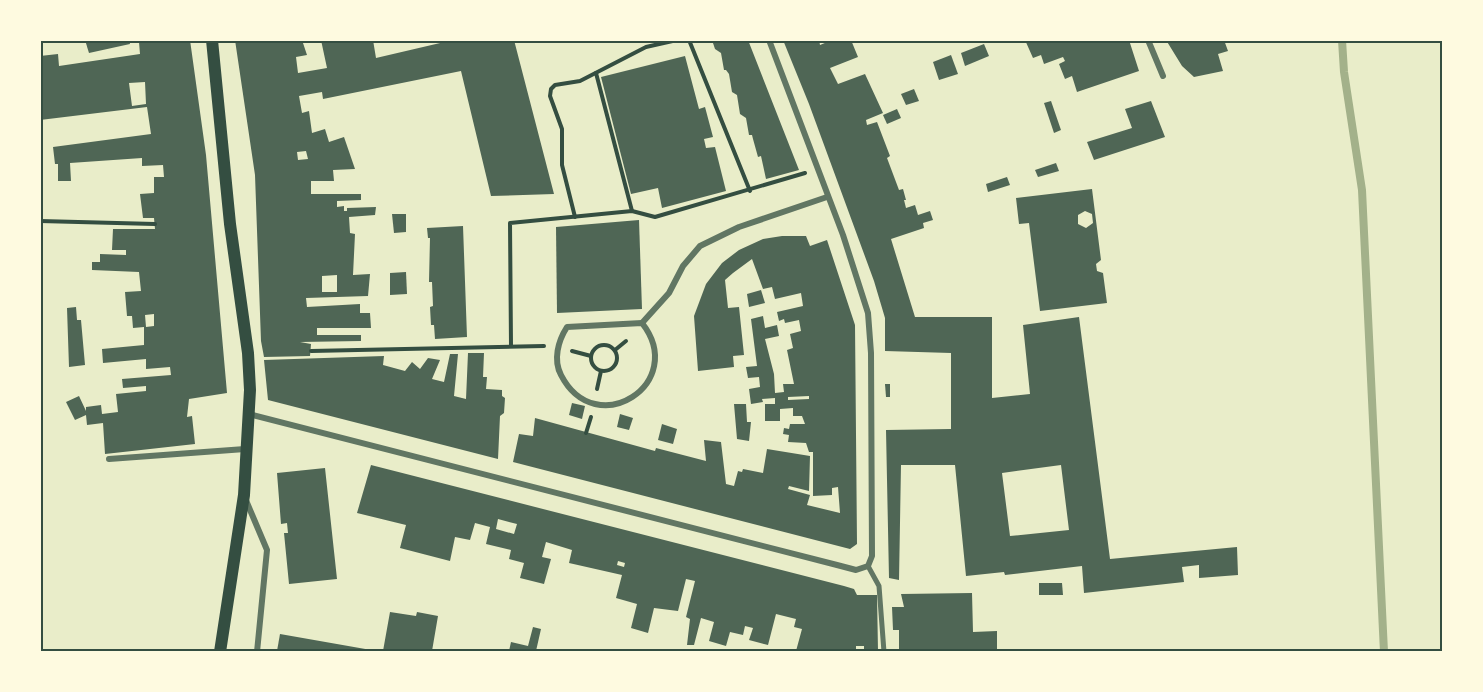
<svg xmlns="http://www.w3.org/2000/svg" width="1483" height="692" font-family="'DejaVu Sans',sans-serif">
<rect width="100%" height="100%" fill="#e9edc9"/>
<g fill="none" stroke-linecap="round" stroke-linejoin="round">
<polyline stroke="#a3b18a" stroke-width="8" points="1342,40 1344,72 1362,190 1384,652"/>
</g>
<g fill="#4f6655" fill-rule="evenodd">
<polygon points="85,40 129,40 130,44 89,53"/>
<path d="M148 40H190L206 155 227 393 189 399 187 417 192 416 195 444 105 454 103 423 87 425 86 415 75 420 66 402 79 396 86 411V407L101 405 102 414 118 412 116 394 146 391V386L123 388 122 379 171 375 170 367 146 369V359L103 363 102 349 144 345V327L133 328 132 316H127L125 292 141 291 139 272 92 270V262H100V254L126 255V250H112L113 229H155L154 218H143L140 194 154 193V177H164L163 165 142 166V158L70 163 71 181H58V164H55L53 147 151 134 147 107 40 120V56L58 54 59 66 140 54 139 42ZM145 82 146 104 132 106 129 83ZM154 314V326L146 327 145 315Z"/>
<path d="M235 40H302L307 55 296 57 298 73 327 68 321 40H373L376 58 453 40H514L554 194 491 196 461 71 323 99 322 92 299 96 302 113 309 111 312 133 325 129 329 142 344 137 355 169 333 170 334 181H311V194H361V200L337 201V207L344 206V211H347V208L376 207 375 215 349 217 350 233 355 234 353 275 370 274 368 296 306 298 307 307 360 304V313H370L371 328H317V335H361V341L300 342 311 344 310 356 264 357 261 341 255 175ZM306 151 308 159 298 160 297 152ZM337 275V292H322V276Z"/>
<polygon points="712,40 748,40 799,170 766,179 761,156 758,157 753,139 752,135 749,135 746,118 740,114 737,95 732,92 729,74 726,70 724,70 721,53 715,49"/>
<path d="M783 40H819L820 45 832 40H851L858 57 830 68 838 84 865 74 883 113 866 120 867 125 877 122 890 156 887 158 899 190 903 189 906 200H904L906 208 915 205 918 215 930 211 933 220 923 223 924 228 891 239 915 317H992V398L1030 394 1023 325 1079 317 1110 559 1237 547 1238 575 1199 578V565L1182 567 1184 582 1084 593 1082 566 1005 575 1004 572 966 576 955 465H901L899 580 889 578 886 430 951 429V353L885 351V318L874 281 809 104ZM1061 465 1069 530 1010 536 1002 473Z"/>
<polygon points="1025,40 1129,40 1139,71 1077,92 1072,76 1065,79 1059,64 1065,61 1063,57 1044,64 1041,55 1033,58"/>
<polygon points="1166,40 1224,40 1228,51 1218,54 1223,71 1194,77 1182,66"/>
<polygon points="984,44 989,56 965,66 961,53"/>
<polygon points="951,55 958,74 939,80 933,62"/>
<polygon points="685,56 699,109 705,107 713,137 704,139 706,148 715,147 726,191 662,208 658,188 631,194 601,77"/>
<polygon points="914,89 919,101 906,105 901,94"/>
<polygon points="1051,101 1061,130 1054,133 1044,103"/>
<polygon points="1151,101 1165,137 1094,160 1087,142 1132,128 1125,109"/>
<polygon points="897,109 901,118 887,124 883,115"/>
<polygon points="1056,163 1059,171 1038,177 1035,170"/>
<polygon points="1007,177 1010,185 988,192 986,184"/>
<path d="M1092 189 1101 260 1096 264 1097 271 1103 273 1107 303 1040 311 1029 223 1019 224 1016 198ZM1085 211 1092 214 1093 223 1086 228 1078 224V215Z"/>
<polygon points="392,214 406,214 406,232 394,233"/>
<polygon points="639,220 642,309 557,313 556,227"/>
<polygon points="463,226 467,337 435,339 434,325 431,325 430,307 433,306 432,282 429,282 430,238 428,238 427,228"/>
<path d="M782 236H806L810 246 827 240 855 325 857 544 850 549 513 462 519 434 533 436 535 418 655 451 656 448 706 461 704 440 721 442 726 484 734 486 738 471 742 472 743 469 763 473 767 449 810 456 809 491 789 486 788 489 810 495 807 505 840 513 838 487 832 488V495L813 496V452H809L806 443 788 442 789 435 783 434 784 428 789 429 790 424H805L802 416H793V408L780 409V421H765V404H775V398L762 399 763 402 751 404 749 389 760 387 759 377 748 378 746 367 757 366 751 319 763 316 765 328 777 325 779 336 765 339 774 374 775 393 784 392 783 384H794L787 350 793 348 790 334 801 331 799 320 785 323 784 319 779 321 777 312 803 306 801 293 775 299 772 287 763 289 752 259 733 273 725 280 728 308 739 307 744 355 733 356 734 367 698 371 694 316 706 284 722 263 739 250 763 239ZM809 396V399L788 400V397Z"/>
<polygon points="406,272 407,294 390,295 390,273"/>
<polygon points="761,290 765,303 749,307 747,294"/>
<polygon points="76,307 77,320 81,320 85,365 69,367 67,308"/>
<polygon points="468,353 484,353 483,377 487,377 486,389 502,390 502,396 505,398 504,413 500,416 498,459 268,400 264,360 384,356 383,365 405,371 412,362 420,369 428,358 440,360 432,379 444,382 450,354 458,354 454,396 466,399"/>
<polygon points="885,384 890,384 890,397 886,397"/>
<polygon points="572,403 585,406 582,419 569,415"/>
<polygon points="734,404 746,404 747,422 751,422 749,441 737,439"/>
<polygon points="620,414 633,418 629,430 617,427"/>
<polygon points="662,424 677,429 673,444 658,440"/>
<path d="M371 465 844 586 854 589 857 595H877L878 651H864V646H856V651H796L802 629 794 627 796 619 776 614 768 645 749 640 753 628 745 626 743 635 730 632 726 646 709 641 714 622 701 618 694 645H687L690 619 686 617 695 581 686 579 678 611 654 608 648 633 631 628 637 604 616 598 622 575 569 563 572 550 546 542 542 557 551 559 544 584 520 578 524 563 509 559 511 550 486 544 490 527 475 523 470 540 455 537 450 561 400 548 406 525 357 513ZM498 519 517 524 514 534 496 529ZM618 561 625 563 624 567 617 565Z"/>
<polygon points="325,468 337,579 289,584 284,533 288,533 287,523 281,524 277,473"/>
<polygon points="1039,583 1062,583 1063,595 1039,595"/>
<polygon points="972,593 973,632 997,631 997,651 899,651 899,630 893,630 892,607 904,607 901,594"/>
<polygon points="390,612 416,616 417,612 438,616 432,651 383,651"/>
<polygon points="533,627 541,629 536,651 509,651 511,642 528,646"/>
<polygon points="280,634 371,650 371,651 277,651"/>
</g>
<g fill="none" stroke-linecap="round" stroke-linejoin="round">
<g stroke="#344e41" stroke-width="4">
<polyline points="689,40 750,191"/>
<polyline points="596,73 632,211"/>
<polyline points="575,217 562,165 562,129 550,96 551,89 555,85 580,81 646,47 677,40"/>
<polyline points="40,221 155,224"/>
<circle cx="604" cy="358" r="13"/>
<polyline points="511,345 510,223 632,211 655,217 805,173"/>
<polyline points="615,350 626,341"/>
<polyline points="311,351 544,346"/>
<polyline points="572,351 591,356"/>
<polyline points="597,389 601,371"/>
<polyline points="586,433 591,417"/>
</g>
<polyline stroke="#617663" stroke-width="5" points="868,566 879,586 884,652"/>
<g stroke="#617663" stroke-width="6">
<polyline points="1148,40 1163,76"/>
<path d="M642 323C689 383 596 443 561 375 553 360 558 341 567 327Z"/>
<polyline points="642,323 669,293 683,266 700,246 739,227 827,197"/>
<polyline points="249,414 837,565 856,570 868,566 872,556 871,353 868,313 843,235 769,40"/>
<polyline points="109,459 245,449"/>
<polyline points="245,498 267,550 257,652"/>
</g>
<polyline stroke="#344e41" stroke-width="12" points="212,40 230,224 248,353 250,390 244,495 220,652"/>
</g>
<rect width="1483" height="692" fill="none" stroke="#fefae0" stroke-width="84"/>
<rect x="42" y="42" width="1399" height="608" fill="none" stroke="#344e41" stroke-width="2"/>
</svg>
